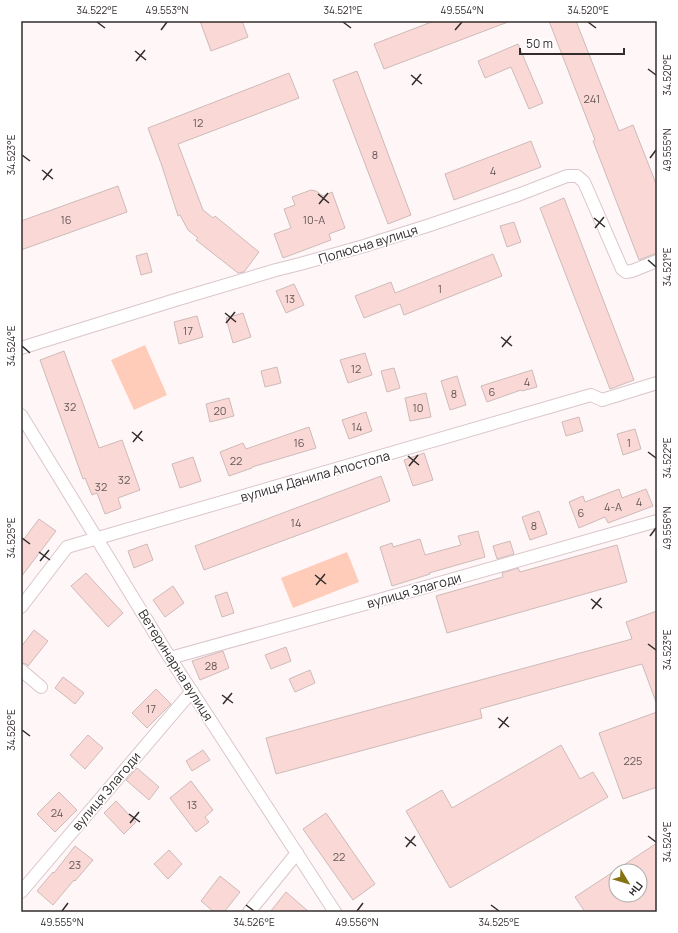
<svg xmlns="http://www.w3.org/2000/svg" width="678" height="933" font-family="Manrope,sans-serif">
<rect width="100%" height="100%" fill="#fff6f8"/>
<g fill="#ffccb9">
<polygon points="145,345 167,395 134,410 111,360"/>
<polygon points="347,552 359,582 293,608 281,578"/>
</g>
<g fill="#f9d8d5" stroke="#cebbb9" fill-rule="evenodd">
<polygon points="200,21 242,21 248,37 211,51"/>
<polygon points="434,21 508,21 508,22 384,69 374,44"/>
<polygon points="549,21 576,21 619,131 633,125 657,186 657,253 639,260 593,141 595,140"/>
<polygon points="518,44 543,103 529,109 511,67 485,78 478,61"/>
<polygon points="357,71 411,215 388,224 333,80"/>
<polygon points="289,73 299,98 178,144 203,210 213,218 215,216 259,252 244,272 238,273 196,240 198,238 188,230 180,215 178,216 162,166 148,128"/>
<polygon points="531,141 541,167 454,200 445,174"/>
<polygon points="118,186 127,212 21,250 21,221"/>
<polygon points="311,190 316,191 323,196 332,192 345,228 329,234 331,240 283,258 274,234 291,228 284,209 295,205 292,197"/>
<polygon points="564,198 634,380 610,389 540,208"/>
<polygon points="514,222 521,242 507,247 500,226"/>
<polygon points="147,253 152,272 141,275 136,256"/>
<polygon points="493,254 502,276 404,315 400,304 364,318 355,296 391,282 395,293"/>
<polygon points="294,284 304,305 286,313 276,291"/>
<polygon points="243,313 251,337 233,343 226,318"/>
<polygon points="197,316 203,337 179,344 174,322"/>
<polygon points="64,351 99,448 122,440 140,490 118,498 121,508 105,514 97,493 92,495 85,478 83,479 40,360"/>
<polygon points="365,353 372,375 348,383 340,360"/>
<polygon points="277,367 281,383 265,387 261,371"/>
<polygon points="394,368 400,388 387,392 381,371"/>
<polygon points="532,370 537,387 522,391 521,390 487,402 481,386"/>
<polygon points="457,376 466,405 450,410 441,381"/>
<polygon points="426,393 431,417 410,421 405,398"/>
<polygon points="229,398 234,416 210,422 206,404"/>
<polygon points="366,412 372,431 349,439 342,420"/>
<polygon points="579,417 583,431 566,436 562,422"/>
<polygon points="309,427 316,448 252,467 252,468 229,476 220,452 243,443 246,449"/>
<polygon points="635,429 641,449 623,455 617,434"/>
<polygon points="424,453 433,480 413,486 404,460"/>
<polygon points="193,457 201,481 180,488 172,464"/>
<polygon points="381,476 390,501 204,570 195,546"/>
<polygon points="619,489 622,498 646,489 653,506 608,523 605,517 579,528 569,502 583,496 585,502"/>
<polygon points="539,511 547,534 530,540 522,517"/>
<polygon points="39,519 56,531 21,577 21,543"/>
<polygon points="478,531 485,557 429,573 430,574 392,586 380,547 392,543 393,547 420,539 425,555 461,545 458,536"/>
<polygon points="510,541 514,554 497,559 493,546"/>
<polygon points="147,544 153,560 134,568 128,551"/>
<polygon points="617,545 627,582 447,633 436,596 503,577 502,573 518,568 520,572"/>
<polygon points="86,573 123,613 108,627 71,586"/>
<polygon points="173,586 184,603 165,617 153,600"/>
<polygon points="227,592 234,613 222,617 215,596"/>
<polygon points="657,611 657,702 656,702 642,664 480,709 482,718 276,774 266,738 632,639 626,622"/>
<polygon points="34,630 48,641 28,666 26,664 21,663 21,647"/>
<polygon points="286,647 291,661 271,669 265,655"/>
<polygon points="223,651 229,668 200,680 192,661"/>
<polygon points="310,670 315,683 295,692 289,679"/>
<polygon points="63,677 84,693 75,704 55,688"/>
<polygon points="156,689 171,704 147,728 132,713"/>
<polygon points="657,712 657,787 623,799 599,733"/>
<polygon points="88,735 103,748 85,769 70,755"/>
<polygon points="561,745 580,779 593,772 608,797 450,888 406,811 442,790 452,808"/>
<polygon points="203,750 210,760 192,771 186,761"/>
<polygon points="137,768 159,787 149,800 126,780"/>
<polygon points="191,781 213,810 205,817 209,822 196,832 170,798"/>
<polygon points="59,792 77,810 55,832 37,814"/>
<polygon points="116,801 136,822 124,834 104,813"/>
<polygon points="326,813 375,884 353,900 303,829"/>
<path d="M657 843V912H585L575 897ZM616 871H640V895H616Z"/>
<polygon points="75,846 93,860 75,881 74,880 53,905 37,891 53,872 54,873"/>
<polygon points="169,850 182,864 168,879 154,864"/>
<polygon points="220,876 240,892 224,912 214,912 201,901"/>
<polygon points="286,892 309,912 270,912"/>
</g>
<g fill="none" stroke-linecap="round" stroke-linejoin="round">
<g stroke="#dac6ca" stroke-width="14">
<g id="street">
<polyline points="21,348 172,301 276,270 300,264 364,246 430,225 518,195 567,176 577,176 584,182 622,269 626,272 632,271 657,261"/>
<polyline points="21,415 170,658 335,912"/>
<polyline points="21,607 67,547 591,395 602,400 657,383"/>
<polyline points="170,658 422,588 657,521"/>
<polyline points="21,670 41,687"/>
<polyline points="21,892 192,691"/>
<polyline points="249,912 297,853"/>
</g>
</g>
<use href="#street" stroke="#fff" stroke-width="12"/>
</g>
<path fill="none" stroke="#332c2d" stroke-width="1.5" d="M97 22 105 28M343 22 351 28M588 22 596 28M161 30 167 22M455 30 462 22M135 51 146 60M136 61 145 50M648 69 656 75M411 75 422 84M412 85 421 74M22 155 30 161M650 158 656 150M42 170 53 179M43 180 52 169M318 194 329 203M319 204 328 193M594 218 605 227M595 228 604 217M648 260 656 267M225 313 236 322M226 323 235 312M501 337 512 346M22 346 30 353M502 347 511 336M132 432 143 441M133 442 142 431M648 452 656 458M408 456 419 465M409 466 418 455M650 536 656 528M22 538 30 544M39 552 50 560M40 561 49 550M315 575 326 584M316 585 325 574M591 599 602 608M592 609 601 598M648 644 656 650M222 695 233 703M223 704 232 693M498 718 509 727M499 728 508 717M22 730 30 736M129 814 140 822M130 823 139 812M648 836 656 842M405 837 416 846M406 847 415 836M246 905 254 911M491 905 499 911M62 911 68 903M357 911 363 903"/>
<g text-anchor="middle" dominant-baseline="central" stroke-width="3.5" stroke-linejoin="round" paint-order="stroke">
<g font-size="11" fill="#645757">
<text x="592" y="98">241</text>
<text x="198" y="122">12</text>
<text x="375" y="154">8</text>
<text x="493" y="170">4</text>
<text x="66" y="219">16</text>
<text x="314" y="219">10-А</text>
<text x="440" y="288">1</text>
<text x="290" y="298">13</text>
<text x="188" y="330">17</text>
<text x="356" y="368">12</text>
<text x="527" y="381">4</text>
<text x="492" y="391">6</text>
<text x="454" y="393">8</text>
<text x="70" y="406">32</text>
<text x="418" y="407">10</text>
<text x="220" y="410">20</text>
<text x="357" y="426">14</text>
<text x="299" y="442">16</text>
<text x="629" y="442">1</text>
<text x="236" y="460">22</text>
<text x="124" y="479">32</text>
<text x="101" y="486">32</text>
<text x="639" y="501">4</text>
<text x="613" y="506">4-А</text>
<text x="581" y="512">6</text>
<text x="296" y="522">14</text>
<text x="534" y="525">8</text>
<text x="211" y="665">28</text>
<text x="151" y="708">17</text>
<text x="633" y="760">225</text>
<text x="192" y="804">13</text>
<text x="57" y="812">24</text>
<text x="339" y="856">22</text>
<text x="75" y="864">23</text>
</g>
<g font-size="13" fill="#332c2d" stroke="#fff">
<text transform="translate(368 244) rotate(-17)">Полюсна вулиця</text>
<text transform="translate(315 476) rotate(-16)">вулиця Данила Апостола</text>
<text transform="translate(414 590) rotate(-16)">вулиця Злагоди</text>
<text transform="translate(176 665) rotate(58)">Ветеринарна вулиця</text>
<text transform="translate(106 791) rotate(-50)">вулиця Злагоди</text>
</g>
</g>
<rect width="678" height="933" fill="none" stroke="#ffffff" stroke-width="44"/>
<g transform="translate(628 883) rotate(128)"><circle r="19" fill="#ffffff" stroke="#adabab"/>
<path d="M0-3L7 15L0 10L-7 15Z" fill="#857213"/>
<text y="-6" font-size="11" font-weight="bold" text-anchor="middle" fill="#332c2d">Пн</text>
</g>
<path d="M520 48v6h104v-6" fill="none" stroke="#332c2d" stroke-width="2"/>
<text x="526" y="48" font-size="12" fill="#332c2d" stroke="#ffffff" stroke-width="3" paint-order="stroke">50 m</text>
<rect x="22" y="22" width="634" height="889" fill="none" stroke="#332c2d" stroke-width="1.5"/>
<g font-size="10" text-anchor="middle" fill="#332c2d">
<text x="97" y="14">34.522°E</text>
<text x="167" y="14">49.553°N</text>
<text x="343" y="14">34.521°E</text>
<text x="462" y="14">49.554°N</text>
<text x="588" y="14">34.520°E</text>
<text transform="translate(667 75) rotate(-90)" y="4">34.520°E</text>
<text transform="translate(667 150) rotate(-90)" y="4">49.555°N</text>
<text transform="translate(11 155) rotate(-90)" y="4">34.523°E</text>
<text transform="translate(667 267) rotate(-90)" y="4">34.521°E</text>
<text transform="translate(11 346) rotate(-90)" y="4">34.524°E</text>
<text transform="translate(667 458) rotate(-90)" y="4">34.522°E</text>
<text transform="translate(667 528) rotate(-90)" y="4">49.556°N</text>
<text transform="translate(11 538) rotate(-90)" y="4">34.525°E</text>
<text transform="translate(667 650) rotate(-90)" y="4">34.523°E</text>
<text transform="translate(11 730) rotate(-90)" y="4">34.526°E</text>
<text transform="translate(667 842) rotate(-90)" y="4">34.524°E</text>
<text x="62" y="926">49.555°N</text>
<text x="254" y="926">34.526°E</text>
<text x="357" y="926">49.556°N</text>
<text x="499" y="926">34.525°E</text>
</g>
</svg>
